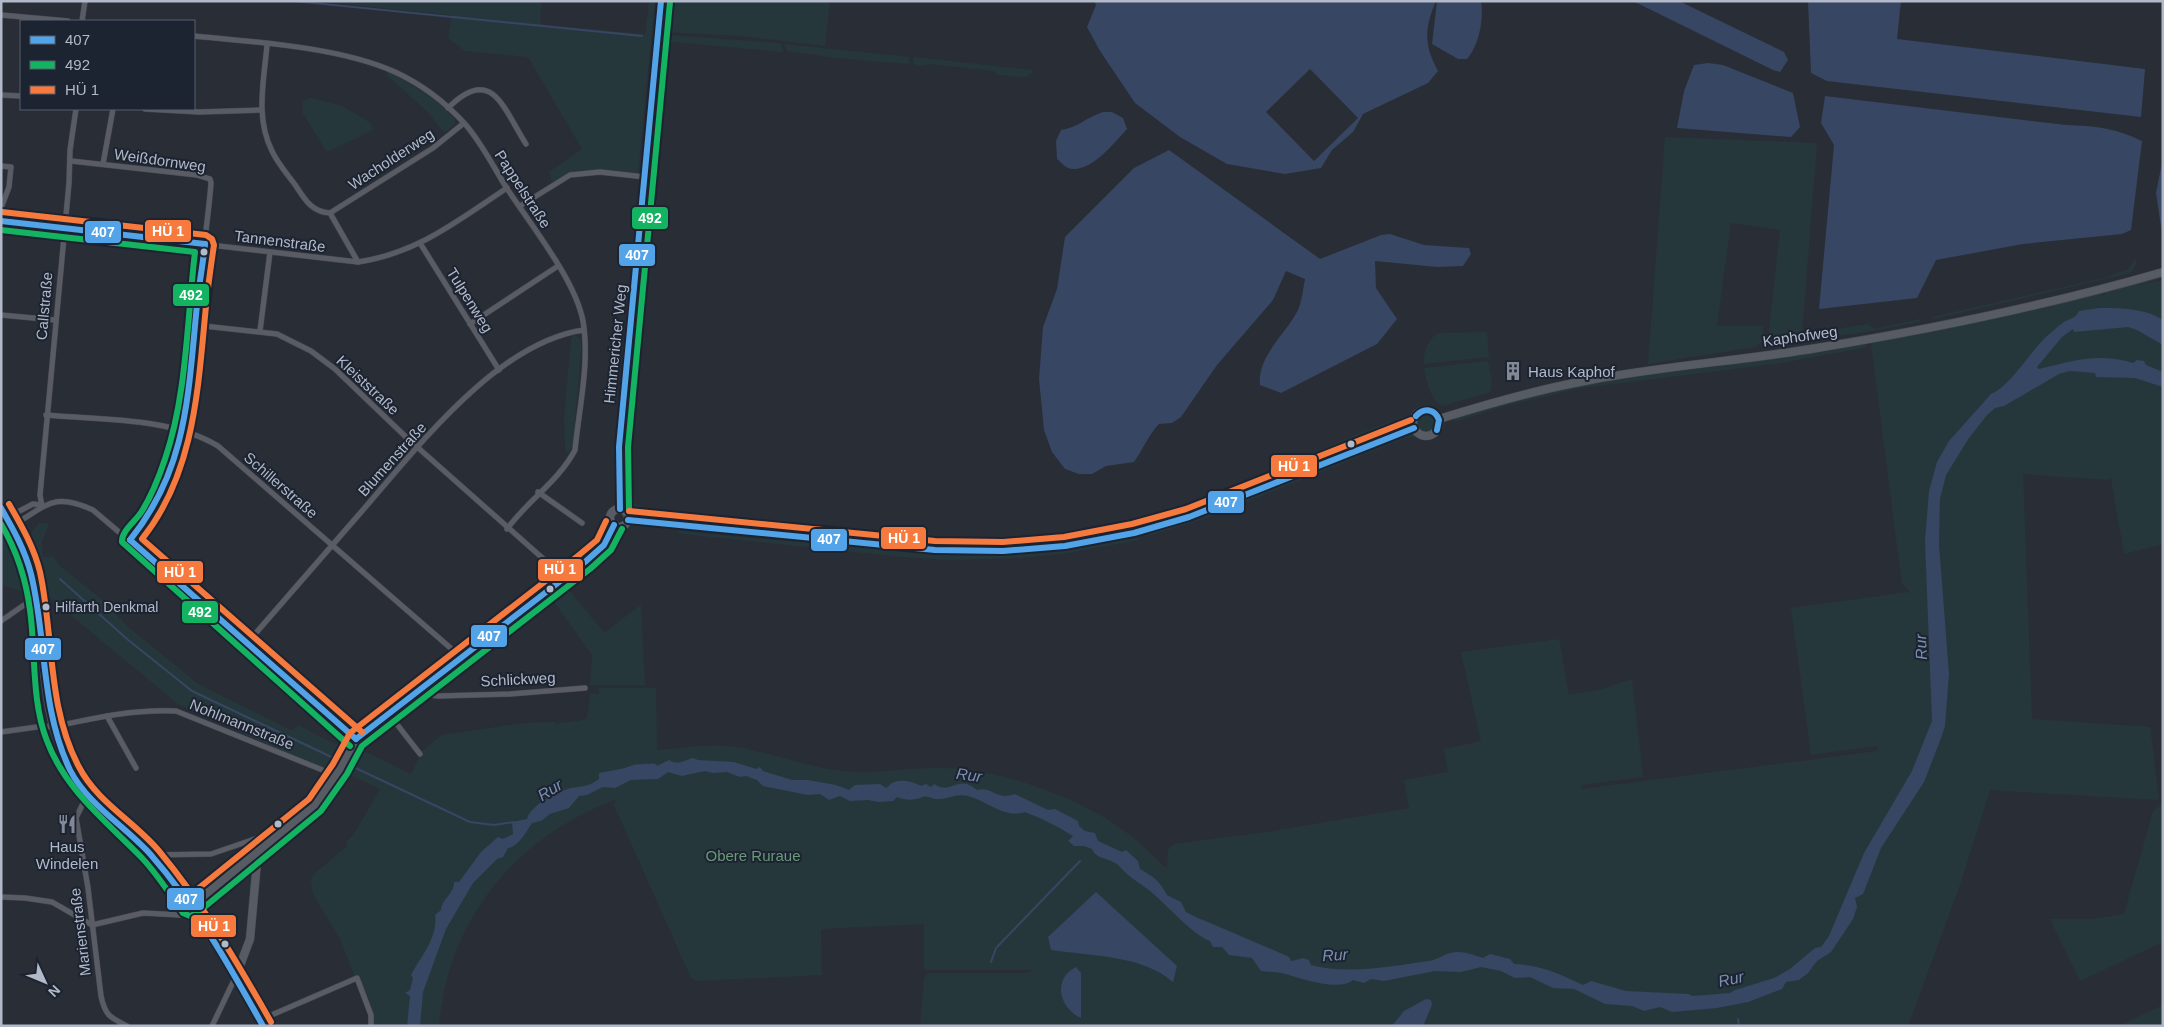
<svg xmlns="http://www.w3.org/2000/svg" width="2164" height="1027" font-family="Helvetica,sans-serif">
<rect width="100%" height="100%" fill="#292d36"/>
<g fill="#26373c">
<path d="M311 1H542L540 22 545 25 645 34 649 1H655L638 173C608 171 579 164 552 182L549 172 582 149 528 57 465 51 448 38 452 15Z"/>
<polygon points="656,1 658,1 641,171"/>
<polygon points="664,1 830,1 825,46 742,36 664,32 662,28"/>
<polygon points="669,35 779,43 782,45 783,52 674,42 670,45 663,74 633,374 630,374 661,38"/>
<polygon points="784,44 909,57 909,64 837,58 787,51"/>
<polygon points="914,57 1032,70 1032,73 1026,77 997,75 994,71 932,64 918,66 913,63"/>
<path d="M388 72C414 85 435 99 455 119L454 125 447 131H443L426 110 388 76 386 73Z"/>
<polygon points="310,98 342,106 371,123 373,130 327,152 302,112 303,101"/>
<polygon points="1665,137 1817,143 1802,334 1868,324 1875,329 1920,319 1920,322 1861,333 1772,343 1768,339 1780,230 1731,223 1717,326 1763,326 1762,342 1755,347 1648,364"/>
<polygon points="2136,258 2136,264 2130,273 1934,319 1932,317 2108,277 2128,269"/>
<path d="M2163 275V278L2136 286 2163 280V544L2124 554 2111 478H2109V480L2023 474 2032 719 2150 727 2159 798 2157 800 1990 790 1960 885 1908 1026H920L924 978 928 973H1025L1032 970H926L924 968V924L821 929 822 975 697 981 691 978 614 805 617 799C517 836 448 918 439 1026H372L373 1018 368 1010 340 939 313 894 311 881 313 875 347 846V841L354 834 380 789 348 774 347 770 360 749 411 774 422 751 442 735 523 723 555 722V724L583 720 587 718 590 694H599V688H656L657 750C679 749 702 744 724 746 765 749 803 767 843 771 874 775 909 767 941 768 1001 769 1084 798 1131 836 1144 846 1155 858 1167 869L1168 850 1174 844 1273 831 1409 808 1404 780 1448 772 1444 749 1481 741 1461 652 1559 639 1569 695 1599 690 1632 679 1643 777 1581 785V789L1878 751 1877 746 1811 755 1791 608 1909 592 1908 589 1902 584 1901 577 1871 343 2044 308 2094 294 2105 295V292Z"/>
<path d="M1487 332 1489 357 1424 364C1423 351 1428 341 1437 333Z"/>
<polygon points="574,334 581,340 581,351 574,434 572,447 568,453 565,449 564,419 571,338"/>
<polygon points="1864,343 1868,347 1781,363 1582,388 1505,406 1454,422 1455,417 1537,394 1588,383 1771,359"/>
<path d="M1488 361 1492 382 1490 392 1442 406C1430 399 1427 382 1424 368Z"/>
<path d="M627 404H630L625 466 635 504 656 514 736 522 735 524 648 516C645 514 640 514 637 512 615 496 624 429 627 404Z"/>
<circle cx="1426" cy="423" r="10"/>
<path d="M1411 414 1407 421 1394 424 1204 503 1150 521 1070 538 990 544 989 541C1058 542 1133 528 1197 503 1269 475 1338 439 1411 414Z"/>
<polygon points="1416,431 1421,435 1403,439 1203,519 1148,536 1149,532"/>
<polygon points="39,523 49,523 42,542 43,557 50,557 51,554 60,566 100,598 127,626 198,684 293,731 298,725 335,744 347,745 331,770 279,750 178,704 38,588 33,555 26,539"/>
<path d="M742 523 920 540 985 543C968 545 876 544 865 535L803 532Z"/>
<polygon points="1,525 10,538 25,592 1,585"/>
<path d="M678 530C723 537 769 539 814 543 922 554 1029 563 1135 536L1139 540 1062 554 1020 558 949 560 902 557 692 535 679 533Z"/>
<polygon points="565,585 604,633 641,605 645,685 590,685 592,655 550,596"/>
<polygon points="2162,805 2163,942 2080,981 2050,919 2092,919 2124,914 2152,815 2155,809"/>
<polygon points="2163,1005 2163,1026 2119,1026"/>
</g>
<g fill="#374662" fill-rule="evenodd">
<path d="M1094 1H1436C1424 29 1424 45 1438 71L1428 83 1363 114 1353 132 1332 150 1321 168 1285 174 1227 164 1180 137 1135 103 1100 51 1087 27 1096 5ZM1310 69 1358 118 1314 161 1266 112Z"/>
<path d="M1437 1H1481C1484 19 1479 45 1467 59H1458L1432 44Z"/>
<polygon points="1633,1 1679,1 1784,52 1788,60 1780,72 1773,70"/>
<polygon points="1808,1 1901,1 1897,39 2145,69 2141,117 1827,81 1811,73"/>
<polygon points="1708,63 1723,65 1793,93 1800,127 1791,137 1677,128 1684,91 1694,65"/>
<path d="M1825 96 2066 125C2096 126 2115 128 2142 141L2131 230 2122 234 2023 244 1936 260 1917 298 1819 309 1834 145 1821 123Z"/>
<path d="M1103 112H1112L1123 118 1127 129C1114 143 1093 170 1073 169 1066 169 1062 163 1057 159L1056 141 1061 130C1077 128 1087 117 1103 112Z"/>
<path d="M1169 150 1320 259 1381 235 1390 234 1424 245 1469 248 1471 254 1463 266 1437 267 1375 261 1376 288 1397 319 1377 344 1281 393 1260 385C1257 356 1286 334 1298 310 1302 301 1303 289 1305 279L1286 271 1273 300 1217 365 1181 417 1172 423 1159 424C1148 435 1143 450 1134 462L1106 466 1092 474H1079L1065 469 1052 452 1044 430 1039 379 1043 327 1057 289 1065 237 1134 168Z"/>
<polygon points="2163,158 2163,240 2156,193"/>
<path d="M2099 308C2119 308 2145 308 2163 320V345L2137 330 2128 327 2074 332 2073 329 2062 337 2037 367 2039 369C2071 361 2100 352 2133 363L2137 360 2144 361 2146 365 2163 372V387L2135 378 2096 377 2095 373 2070 371 2059 374 2004 406 1995 408 1987 415 1969 438 1946 475 1940 499 1939 544 1949 674 1945 726 1940 741 1924 782 1881 848 1863 894 1855 898 1857 907 1853 919 1831 952 1817 961 1808 973 1799 980 1786 982 1782 989 1748 1002 1717 1008 1672 1012 1660 1007 1644 1011 1632 1006 1605 1004 1574 989 1553 988 1530 977 1515 978 1501 971 1481 967 1461 972 1435 971 1384 981 1371 979 1364 983 1353 980C1338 992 1301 978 1285 974 1277 972 1269 972 1261 971L1252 958 1229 955 1222 947H1213L1210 941C1194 935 1171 910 1158 898 1146 886 1130 879 1120 867 1112 857 1097 861 1092 849L1084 846H1074L1068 841 1073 836C1059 827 1041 818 1025 812 1004 819 988 801 968 796 956 793 948 799 938 799 933 800 928 795 923 797 914 800 907 801 897 797L893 801 879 802 868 800 850 801 840 796 829 800 820 794 808 795 763 786 757 780 746 776 740 777 727 772 713 773 705 771 682 776 668 772 658 779 631 780 615 788 603 787 587 795 579 796 569 808 550 814 541 821 532 823C527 831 518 847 508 848L503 857 497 859 473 883 446 929 423 992 420 1026H407L410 996 405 993 410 990 413 978 411 975C421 956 438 938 435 915L441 910C442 898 454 895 454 882H459L481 852 498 837 503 839 513 834 512 822 527 819C530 806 556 792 568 789 581 785 585 789 599 779V773L626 768 629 773 646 764 657 766 669 760C678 766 685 760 693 758L698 760 734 762 756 769 760 767 763 771 792 780H808L836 785 849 790 855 785 880 784 886 788C888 787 890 784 892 783 900 778 915 782 921 786L926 784 931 787 934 784C952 796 957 773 977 790 993 786 995 801 1015 794L1048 810 1055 809 1078 821 1079 826 1085 831 1095 833 1098 841 1122 852 1126 850 1138 861 1140 869C1155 878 1159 880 1167 895L1181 902 1186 912 1210 924 1222 937 1258 952 1292 961 1303 958 1309 960 1311 965C1346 975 1393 966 1429 961 1437 960 1442 955 1450 953 1462 950 1473 955 1483 958L1490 954 1510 959 1514 964C1541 965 1560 974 1583 985L1591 981 1626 991 1688 994 1693 996 1730 993 1735 990 1774 978 1790 969 1815 948 1821 947 1829 936 1864 853 1912 771 1932 721 1925 541 1929 491 1937 462 1949 441 1991 394C2009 387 2029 354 2043 340 2049 334 2057 327 2064 322 2071 318 2075 319 2079 311Z"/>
<path d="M1096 892 1177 966 1173 982C1142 955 1091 956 1051 950L1048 937Z"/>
<path d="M1076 967 1081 973V1018C1059 1008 1052 979 1076 967Z"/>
<polygon points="1426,999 1431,1000 1432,1005 1423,1026 1392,1026 1404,1011"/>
</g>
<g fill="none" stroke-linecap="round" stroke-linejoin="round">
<g stroke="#374662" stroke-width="2">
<polyline points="294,1 642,36"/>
<polyline points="665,17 667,1"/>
<polyline points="60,579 127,639 192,691 340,761"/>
<polyline points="345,763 470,822 494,825 514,822"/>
<polyline points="991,962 996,948 1080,861"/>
<polyline points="1738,1019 1739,1026"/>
</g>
<g stroke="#374662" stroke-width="11">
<polyline points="615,777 636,770 653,769"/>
<polyline points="1201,925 1285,961"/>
</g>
<g stroke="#45484f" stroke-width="6">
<g id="street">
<polyline points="1,15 68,21"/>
<polyline points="82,21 85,1"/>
<path d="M194 36C255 42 340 47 395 72 421 84 445 102 465 124 481 142 493 166 506 187 530 224 575 279 583 321 590 363 579 408 575 450 558 482 529 499 507 529"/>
<path d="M267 45C264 81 255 117 272 151 278 164 288 175 296 186 305 200 312 212 330 213L358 262"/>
<polyline points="1,95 21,96"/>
<path d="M448 108C492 64 503 108 526 144"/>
<polyline points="145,109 199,112 260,110"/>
<path d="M71 161 197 175 210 179 211 183C208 223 201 263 197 304 189 380 187 483 130 540"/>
<polyline points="103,164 113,109"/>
<polyline points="1,166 11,167 9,187 1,208"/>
<polyline points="520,206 570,175 600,172 645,177"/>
<polyline points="330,213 433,148 464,123"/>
<path d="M1 221 358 262C418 253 457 221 507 188"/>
<polyline points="420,243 499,370"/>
<polyline points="1,315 55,320"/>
<polyline points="470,324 558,266"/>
<polyline points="195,325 277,334 311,351 335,369 407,438 565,578"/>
<polyline points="260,331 270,252"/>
<path d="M46 415C100 420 171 417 218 446L462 658"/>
<polyline points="538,492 582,523"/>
<polyline points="42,506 40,495 69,183 70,150 76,109"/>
<polyline points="8,517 33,504 41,505"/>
<path d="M13 525C46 507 52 491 93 510L232 628 356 739"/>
<polyline points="1,621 37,596"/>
<path d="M248 642C286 598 324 555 362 511 417 448 497 342 584 330"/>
<polyline points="424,689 431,695 438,696 510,694 585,688"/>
<polyline points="389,714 420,754"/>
<polyline points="107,716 136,768"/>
<path d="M1 732 44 726 52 727C94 718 133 709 176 711L330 773 334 777"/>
<path d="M87 795 76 818 88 888 101 996C105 1015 109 1017 127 1026"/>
<polyline points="151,855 211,854 258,838 272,840"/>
<polyline points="1,897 25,898 52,902 92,925 143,913 180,915"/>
<polyline points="260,1020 357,978 371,1015 371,1026"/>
<polyline points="212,1026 236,976"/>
</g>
</g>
<g stroke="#45484f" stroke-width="9">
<g id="secondary">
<circle cx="1426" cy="423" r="13"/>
<path d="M1439 419C1487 404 1535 390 1585 381 1661 366 1740 361 1817 348 1933 329 2049 305 2163 272"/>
<path d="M1 508C61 591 24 685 71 771 89 805 126 826 151 855 195 907 230 967 263 1026"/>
<circle cx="619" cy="518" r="9"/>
<polyline points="620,509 619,447 661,1"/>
<polyline points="628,520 935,550 1003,551 1065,546 1134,533 1189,517 1414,428"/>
<polyline points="190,907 315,805 340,769 356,739 361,737 585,562 604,545 614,525"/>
<polyline points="236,976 250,939 258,851"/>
</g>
</g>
<use href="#street" stroke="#595c64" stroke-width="5"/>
<use href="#secondary" stroke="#575b63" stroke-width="8"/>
<g stroke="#1c2331" stroke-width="10">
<g id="bus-1">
<polyline points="1,221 205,244"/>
<path d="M1416 416C1424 407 1435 409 1439 420L1437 430"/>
<path d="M1 508C13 529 25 550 31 574 47 639 40 707 70 770 88 805 125 826 151 855 196 906 230 967 263 1026"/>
<polyline points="620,509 619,447 661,1"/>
<polyline points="628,520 935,550 1003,551 1065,546 1134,533 1189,517 1414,428"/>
<path d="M130 540C188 468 188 393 197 305 199 284 203 264 205 244"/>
<polyline points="130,540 356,739"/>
<polyline points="356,739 585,562 604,545 614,525"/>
</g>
</g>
<g stroke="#1c2331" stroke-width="10">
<g id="bus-2">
<path d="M1 230 195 252C187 319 187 395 165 459 159 477 152 495 142 511 136 521 121 531 122 542L350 746"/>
<polyline points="629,509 628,447 670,2"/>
<path d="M1 524C17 551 26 579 30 610 36 653 31 700 47 741 66 791 106 821 142 858 158 875 170 894 183 913L190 916 196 914 321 811 347 774 362 746 590 569 611 550 622 529"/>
</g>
</g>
<g stroke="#1c2331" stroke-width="10">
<g id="bus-3">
<path d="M2 212 206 235 212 239 214 245C211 265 208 286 206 306 198 387 195 473 142 539L362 732"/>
<path d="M9 504C21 525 34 547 40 572 54 637 47 707 79 767 97 802 135 822 159 851 203 904 237 962 271 1022"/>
<polyline points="629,511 935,541 1003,542 1064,537 1132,524 1186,509 1411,420"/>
<polyline points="184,900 309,799 333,764 350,733 579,555 597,540 606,521"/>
</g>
</g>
<use href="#bus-1" stroke="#53a3e8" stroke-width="6"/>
<use href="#bus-2" stroke="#13b361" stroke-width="6"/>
<use href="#bus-3" stroke="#f6793e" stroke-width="6"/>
</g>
<defs>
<g id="building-bare" transform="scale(1.5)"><path d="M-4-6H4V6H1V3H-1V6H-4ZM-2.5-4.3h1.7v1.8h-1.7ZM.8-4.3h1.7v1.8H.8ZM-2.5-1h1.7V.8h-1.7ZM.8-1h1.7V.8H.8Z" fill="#828895" stroke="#1c2331" stroke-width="2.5" paint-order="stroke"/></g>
<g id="restaurant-bare" transform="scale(1.5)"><path d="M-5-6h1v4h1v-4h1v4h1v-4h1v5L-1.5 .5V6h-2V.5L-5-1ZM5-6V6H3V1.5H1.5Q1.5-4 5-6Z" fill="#828895" stroke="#1c2331" stroke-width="2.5" paint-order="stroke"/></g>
</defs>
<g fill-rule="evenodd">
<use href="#building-bare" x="1513" y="371"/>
<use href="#restaurant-bare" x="67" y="824"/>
</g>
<g fill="#b2b9c8" stroke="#1c2331" stroke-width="2">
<circle cx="204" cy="252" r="4.5"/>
<circle cx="1351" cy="444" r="4.5"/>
<circle cx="550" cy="589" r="4.5"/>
<circle cx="46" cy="607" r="4.5"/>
<circle cx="278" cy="824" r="4.5"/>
<circle cx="225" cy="944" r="4.5"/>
</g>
<g text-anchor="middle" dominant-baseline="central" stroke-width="4" stroke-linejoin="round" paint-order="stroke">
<g font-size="14" fill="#b2b9c8" stroke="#1c2331" text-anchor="start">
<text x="55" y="607">Hilfarth Denkmal</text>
</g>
<g font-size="15" fill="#b2b9c8" stroke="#1c2331">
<text transform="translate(391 159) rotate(-33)">Wacholderweg</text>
<text transform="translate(160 160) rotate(8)">Weißdornweg</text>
<text transform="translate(523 189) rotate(57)">Pappelstraße</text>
<text transform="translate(280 241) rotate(7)">Tannenstraße</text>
<text transform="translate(470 300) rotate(58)">Tulpenweg</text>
<text transform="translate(44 306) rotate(-85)">Callstraße</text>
<text transform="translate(1800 336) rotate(-8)">Kaphofweg</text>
<text transform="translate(615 344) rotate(-84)">Himmericher Weg</text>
<text transform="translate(368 385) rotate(43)">Kleiststraße</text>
<text transform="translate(392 459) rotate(-48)">Blumenstraße</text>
<text transform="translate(281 485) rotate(41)">Schillerstraße</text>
<text transform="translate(518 679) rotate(-3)">Schlickweg</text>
<text transform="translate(242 724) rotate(22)">Nohlmannstraße</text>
<text transform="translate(80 932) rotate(-97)">Marienstraße</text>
</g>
<g font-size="15" fill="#b2b9c8" stroke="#1c2331" text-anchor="start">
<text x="1528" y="371">Haus Kaphof</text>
<text x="67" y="846" text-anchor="middle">Haus<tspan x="67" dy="17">Windelen</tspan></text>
</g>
<g font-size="15" fill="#699977" stroke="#1c2331">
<text x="753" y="855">Obere Ruraue</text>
</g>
<g font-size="16" font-style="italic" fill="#7a8eb0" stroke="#1c2331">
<text transform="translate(1921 647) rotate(-92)">Rur</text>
<text transform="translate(969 775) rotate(8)">Rur</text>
<text transform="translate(550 790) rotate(-32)">Rur</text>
<text transform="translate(1335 955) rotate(-3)">Rur</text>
<text transform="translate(1731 979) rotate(-12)">Rur</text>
</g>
</g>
<g stroke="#1c2331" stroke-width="2">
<rect x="631" y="206" width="38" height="24" rx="5" fill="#13b361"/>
<rect x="144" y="219" width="48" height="24" rx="5" fill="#f6793e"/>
<rect x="84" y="220" width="38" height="24" rx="5" fill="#53a3e8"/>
<rect x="618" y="243" width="38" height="24" rx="5" fill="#53a3e8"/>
<rect x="172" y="283" width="38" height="24" rx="5" fill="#13b361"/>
<rect x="1270" y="454" width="48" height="24" rx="5" fill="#f6793e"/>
<rect x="1207" y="490" width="38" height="24" rx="5" fill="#53a3e8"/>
<rect x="880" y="526" width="47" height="24" rx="5" fill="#f6793e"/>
<rect x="810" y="528" width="38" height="24" rx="5" fill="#53a3e8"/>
<rect x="537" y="558" width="47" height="24" rx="5" fill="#f6793e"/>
<rect x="156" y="560" width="48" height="24" rx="5" fill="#f6793e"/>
<rect x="181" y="600" width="38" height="24" rx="5" fill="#13b361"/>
<rect x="470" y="624" width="38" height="24" rx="5" fill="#53a3e8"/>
<rect x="24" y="637" width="38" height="24" rx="5" fill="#53a3e8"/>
<rect x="166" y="887" width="39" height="24" rx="5" fill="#53a3e8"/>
<rect x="190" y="914" width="47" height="24" rx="5" fill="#f6793e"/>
</g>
<g font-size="14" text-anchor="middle" font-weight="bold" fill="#fff">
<text x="650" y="223">492</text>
<text x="168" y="236">HÜ 1</text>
<text x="103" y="237">407</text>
<text x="637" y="260">407</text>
<text x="191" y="300">492</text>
<text x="1294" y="471">HÜ 1</text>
<text x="1226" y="507">407</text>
<text x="904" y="543">HÜ 1</text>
<text x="829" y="544">407</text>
<text x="560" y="574">HÜ 1</text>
<text x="180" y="577">HÜ 1</text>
<text x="200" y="617">492</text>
<text x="489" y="641">407</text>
<text x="43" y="654">407</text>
<text x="186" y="904">407</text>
<text x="214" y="931">HÜ 1</text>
</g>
<rect width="2164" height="1027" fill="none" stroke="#b2b9c8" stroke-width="5"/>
<rect x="20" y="20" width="175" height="90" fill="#1c2331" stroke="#585f6d"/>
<rect x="30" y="36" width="25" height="8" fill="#53a3e8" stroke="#585f6d"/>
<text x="65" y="45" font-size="15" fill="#b2b9c8">407</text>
<rect x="30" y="61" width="25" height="8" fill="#13b361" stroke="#585f6d"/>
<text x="65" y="70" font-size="15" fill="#b2b9c8">492</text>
<rect x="30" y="86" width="25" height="8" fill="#f6793e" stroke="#585f6d"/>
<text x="65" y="95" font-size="15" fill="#b2b9c8">HÜ 1</text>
<g transform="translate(45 982) rotate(134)" stroke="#1c2331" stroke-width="4" paint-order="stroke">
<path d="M0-4L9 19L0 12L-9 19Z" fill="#b2b9c8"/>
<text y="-8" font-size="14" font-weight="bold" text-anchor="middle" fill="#b2b9c8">N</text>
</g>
</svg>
